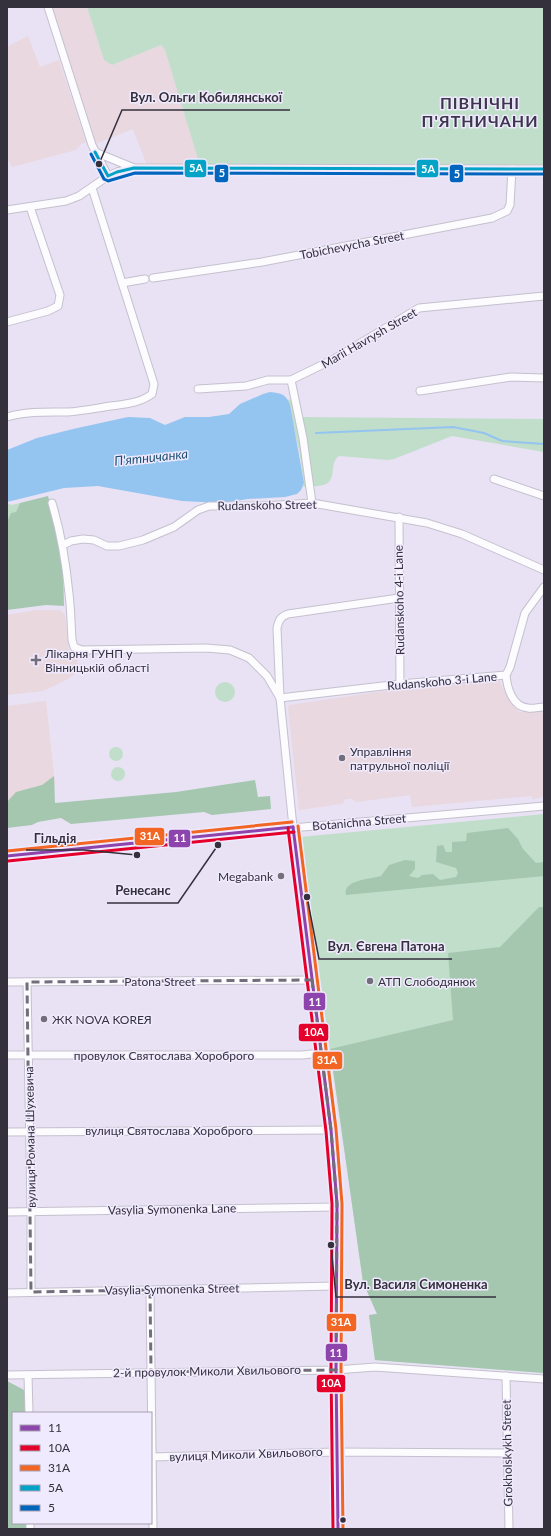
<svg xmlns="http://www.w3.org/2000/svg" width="551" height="1536" font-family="Lato,sans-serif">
<rect width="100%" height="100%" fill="#e8e2f4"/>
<g fill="#e9d8df">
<polygon points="52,7 87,7 104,60 112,65 161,45 165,50 200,165 158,165 146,163 133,129 95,144"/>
<polygon points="28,36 40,67 59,60 86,142 81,144 76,150 12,167 7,158 7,47"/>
<polygon points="499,680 508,698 519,712 544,710 544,797 532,799 532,796 412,807 410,795 357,802 352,799 346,799 342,804 299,810 288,708 289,705 378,692"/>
<polygon points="46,701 55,784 7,809 7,706"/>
</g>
<polygon fill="#e9d8de" points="36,610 60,610 65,615 69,652 77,656 78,672 66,680 43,691 7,695 7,615"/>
<g fill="#c1deca">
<polygon points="87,7 544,7 544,169 201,169 165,50 161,45 112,65 104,60"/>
<path d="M295 398 299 417 544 419V452L452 436 394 459 388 460 339 456C329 462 337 479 326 484 320 487 310 486 303 487L304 483 299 450 287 399 288 400Z"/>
<polygon points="7,503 11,505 20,503 16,512 7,522"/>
<circle cx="225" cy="692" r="10"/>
<circle cx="116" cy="754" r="7"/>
<circle cx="118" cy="774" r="7"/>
<polygon points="544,814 544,1373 375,1360 369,1315 377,1314 363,1282 300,837"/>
</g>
<g fill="#a5c7b0">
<polygon points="48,496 58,530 63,567 64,606 46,605 7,610 7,522 11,513 16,512 20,503"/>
<polygon points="54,776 55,803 176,792 255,780 258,797 270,796 271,809 212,815 204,812 71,824 61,818 38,822 32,825 7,828 7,802 16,792 42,785"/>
<path d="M508 828 518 839 523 849 536 863 544 862V876L346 895C342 880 371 879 381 876L389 865 405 860 415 861V869L409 876 418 878 422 875 433 874 440 880 456 877 458 873 456 868 436 862 437 846 443 845 446 852H452V842L466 841 467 833Z"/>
<polygon points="539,907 544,907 544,1373 375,1360 369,1315 377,1314 363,1282 330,1049 453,1020 448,953 500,947"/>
<polygon points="7,1381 28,1392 29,1413 13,1413 13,1523 30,1523 30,1529 7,1529"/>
</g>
<path fill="#94c4f0" d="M270 392C281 393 286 394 290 405L304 483 301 490 297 494 285 497 248 499 222 503 182 501 98 486 64 488 7 502V450L37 438 73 429 128 417 150 418 165 425 185 417H209L229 414 240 404 263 394Z"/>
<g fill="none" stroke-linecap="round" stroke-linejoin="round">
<polyline stroke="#94c4f0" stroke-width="2" points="316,433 453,427 484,433 502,441 544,444"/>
<g stroke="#c5c0ce" stroke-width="9">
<g id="minor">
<polyline points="48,7 92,145 108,176"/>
<polyline points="95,152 134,168"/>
<polyline points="7,210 66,201 79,196 108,176 117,172 134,168 544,169"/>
<polyline points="153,278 262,262 492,218 507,211 510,205 512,169"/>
<polyline points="122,283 145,279"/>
<polyline points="7,322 48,311 58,306 60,295 30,207"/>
<polyline points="291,380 303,438 312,503"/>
<polyline points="198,389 246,386 268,380 291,380 332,360 419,308 544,296"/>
<polyline points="420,391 511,377 544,378"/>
<path d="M7 417C27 411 47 412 68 412 82 411 97 408 111 406 126 404 140 403 152 394L154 384 92 188"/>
<polyline points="494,479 544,496"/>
<path d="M52 503C61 533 66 563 69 594 71 609 71 625 72 640L74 647 82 650 206 648 230 650 249 658 267 676 280 698"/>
<polyline points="399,517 400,684"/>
<polyline points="63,545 71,541 83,539 94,540 107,546 119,546 143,540 174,527 198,510 209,506 263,506 312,503 427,523 462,534 544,570"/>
<path d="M506 675C507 687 512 707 528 708 533 709 539 707 544 707"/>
<polyline points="280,698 400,684 506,675 510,667 525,613 544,587"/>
<path d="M293 827 280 698 277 628C279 620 280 617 288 614L399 598"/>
<polyline points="7,856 212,835 544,806"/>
<polyline points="7,982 312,980"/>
<polyline points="27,982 31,1211 31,1292"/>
<polyline points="7,1055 302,1055 321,1053"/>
<polyline points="7,1132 331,1130"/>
<polyline points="7,1212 337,1207"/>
<polyline points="150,1290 153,1529"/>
<polyline points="7,1293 336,1286"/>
<polyline points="7,1375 336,1370 375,1367 544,1379"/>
<polyline points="28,1375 29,1413"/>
<polyline points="506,1376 509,1529"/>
<polyline points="151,1457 336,1452 508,1453"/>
<polyline points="30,1523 30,1529"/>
</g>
</g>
<g stroke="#c5c0ce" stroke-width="11">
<polyline id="tertiary" points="293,827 331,1130 337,1204 336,1370 338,1529"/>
</g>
<use href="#minor" stroke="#fcfbfd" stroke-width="7"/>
<use href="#tertiary" stroke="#fcfbfd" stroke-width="9"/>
<g stroke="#f0eafe" stroke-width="6">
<g id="bus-1">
<polyline points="293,827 331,1130 337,1204 336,1370 338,1529"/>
<polyline points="7,856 293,827"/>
</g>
</g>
<g stroke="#f0eafe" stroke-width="6">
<g id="bus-2">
<polyline points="288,828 326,1131 332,1204 331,1370 333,1529"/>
<polyline points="8,861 294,832"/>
</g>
</g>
<g stroke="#f0eafe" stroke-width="6">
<g id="bus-3">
<polyline points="298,826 336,1129 342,1204 341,1370 343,1529"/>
<polyline points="7,851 292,822"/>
</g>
</g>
<g stroke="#f0eafe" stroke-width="6">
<polyline id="bus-4" points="95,152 108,176 117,172 134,168 544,169"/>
</g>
<g stroke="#f0eafe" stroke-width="6">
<polyline id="bus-5" points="91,154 104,179 108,181 135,173 544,174"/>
</g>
<use href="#bus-1" stroke="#8e44ad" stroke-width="3"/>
<use href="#bus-2" stroke="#e4002b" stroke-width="3"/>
<use href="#bus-3" stroke="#f26522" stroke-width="3"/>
<use href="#bus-4" stroke="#03a3c7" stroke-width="3"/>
<use href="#bus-5" stroke="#0065bd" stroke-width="3"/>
</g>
<path fill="none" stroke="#736e7c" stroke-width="3" stroke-dasharray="8 5" stroke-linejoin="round" d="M312 980 331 1130 337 1204 336 1370 151 1372 150 1290 31 1292 27 982Z"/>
<g fill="#736e7c" stroke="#f0eafe" stroke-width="1.5">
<path d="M34 654h4v4h4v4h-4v4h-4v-4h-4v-4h4z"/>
<circle cx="342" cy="758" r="4"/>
<circle cx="281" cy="876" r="4"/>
<circle cx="370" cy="981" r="4"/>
<circle cx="44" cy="1019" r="4"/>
</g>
<circle fill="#34303c" stroke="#f0eafe" stroke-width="1.5" cx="343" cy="1520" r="3.5"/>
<g text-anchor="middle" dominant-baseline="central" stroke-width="3" stroke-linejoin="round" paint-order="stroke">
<g font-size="12" fill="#34303c" stroke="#f0eafe">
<text transform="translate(352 245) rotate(-11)">Tobichevycha Street</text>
<text transform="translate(369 338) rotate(-30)">Marii Havrysh Street</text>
<text transform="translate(267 505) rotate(-1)">Rudanskoho Street</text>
<text transform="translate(399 600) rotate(-91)">Rudanskoho 4-i Lane</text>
<text transform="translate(442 681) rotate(-5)">Rudanskoho 3-i Lane</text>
<text transform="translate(359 822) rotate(-5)">Botanichna Street</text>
<text x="160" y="981">Patona Street</text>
<text x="164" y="1055">провулок Святослава Хороброго</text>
<text x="169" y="1130">вулиця Святослава Хороброго</text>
<text transform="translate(30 1137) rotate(-91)">вулиця Романа Шухевича</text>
<text transform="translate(172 1209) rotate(-1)">Vasylia Symonenka Lane</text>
<text transform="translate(172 1289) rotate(-1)">Vasylia Symonenka Street</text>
<text transform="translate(207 1371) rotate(-1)">2-й провулок Миколи Хвильового</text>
<text transform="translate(507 1453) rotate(-91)">Grokholskykh Street</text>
<text transform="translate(246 1454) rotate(-2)">вулиця Миколи Хвильового</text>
</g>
<g font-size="12" fill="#34303c" stroke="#f0eafe" text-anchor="start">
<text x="45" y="653">Лікарня ГУНП у<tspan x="45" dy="14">Вінницькій області</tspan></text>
<text x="350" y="751">Управління<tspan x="350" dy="14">патрульної поліції</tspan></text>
<text x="273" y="876" text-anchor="end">Megabank</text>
<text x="378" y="981">АТП Слободянюк</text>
<text x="52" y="1019">ЖК NOVA KOREЯ</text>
</g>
<g font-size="13" font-style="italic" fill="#1a4f73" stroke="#f0eafe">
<text transform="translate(151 457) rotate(-6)">П'ятничанка</text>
</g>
<g font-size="16" font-weight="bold" letter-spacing="1" fill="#3d354e" stroke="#f0eafe">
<text x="480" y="102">ПІВНІЧНІ<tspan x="480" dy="18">П'ЯТНИЧАНИ</tspan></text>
</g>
</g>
<path fill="none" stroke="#34303c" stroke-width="1.5" d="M99 164L122 110H290M137 855L84 850H26M218 845L178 903H107M307 897L319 959H452M331 1245L336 1297H496"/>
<g fill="#34303c" stroke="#f0eafe" stroke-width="1.5">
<circle cx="99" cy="164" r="4"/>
<circle cx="137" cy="855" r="4"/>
<circle cx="218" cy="845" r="4"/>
<circle cx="307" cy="897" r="4"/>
<circle cx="331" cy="1245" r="4"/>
</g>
<g font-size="13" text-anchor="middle" font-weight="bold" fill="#34303c" stroke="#f0eafe" stroke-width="3" stroke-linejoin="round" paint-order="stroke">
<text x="206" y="102">Вул. Ольги Кобилянської</text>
<text x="55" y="843">Гільдія</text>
<text x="143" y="895">Ренесанс</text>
<text x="386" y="951">Вул. Євгена Патона</text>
<text x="416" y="1289">Вул. Василя Симоненка</text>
</g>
<g stroke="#f0eafe" stroke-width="1.5">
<rect x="184" y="159" width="23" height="19" rx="4" fill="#03a3c7"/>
<rect x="416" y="159" width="23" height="19" rx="4" fill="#03a3c7"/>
<rect x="214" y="164" width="15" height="19" rx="4" fill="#0065bd"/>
<rect x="449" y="164" width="15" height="19" rx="4" fill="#0065bd"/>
<rect x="134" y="827" width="31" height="19" rx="4" fill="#f26522"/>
<rect x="168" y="829" width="23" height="19" rx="4" fill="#8e44ad"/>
<rect x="303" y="992" width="23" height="19" rx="4" fill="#8e44ad"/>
<rect x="298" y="1023" width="31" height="19" rx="4" fill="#e4002b"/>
<rect x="312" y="1051" width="31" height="19" rx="4" fill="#f26522"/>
<rect x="326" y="1313" width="31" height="19" rx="4" fill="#f26522"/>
<rect x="325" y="1343" width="23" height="19" rx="4" fill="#8e44ad"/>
<rect x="316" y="1374" width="30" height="19" rx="4" fill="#e4002b"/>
</g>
<g font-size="11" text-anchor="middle" font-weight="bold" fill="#fff">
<text x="196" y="172">5А</text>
<text x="428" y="173">5А</text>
<text x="222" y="177">5</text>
<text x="457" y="178">5</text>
<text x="150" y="840">31А</text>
<text x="180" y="842">11</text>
<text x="315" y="1006">11</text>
<text x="314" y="1036">10А</text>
<text x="327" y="1064">31А</text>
<text x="341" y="1326">31А</text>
<text x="336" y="1357">11</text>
<text x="331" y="1387">10А</text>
</g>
<rect width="551" height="1536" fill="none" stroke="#34303c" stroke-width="16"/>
<rect x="12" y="1412" width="140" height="112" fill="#f0eafe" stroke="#a5a0b0"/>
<rect x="20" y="1425" width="20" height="6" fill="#8e44ad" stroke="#a5a0b0"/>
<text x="48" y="1432" font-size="12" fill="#34303c">11</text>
<rect x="20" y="1445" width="20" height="6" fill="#e4002b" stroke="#a5a0b0"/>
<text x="48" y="1452" font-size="12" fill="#34303c">10А</text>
<rect x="20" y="1465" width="20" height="6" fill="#f26522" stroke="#a5a0b0"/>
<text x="48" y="1472" font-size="12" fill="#34303c">31А</text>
<rect x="20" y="1485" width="20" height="6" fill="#03a3c7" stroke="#a5a0b0"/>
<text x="48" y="1492" font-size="12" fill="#34303c">5А</text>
<rect x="20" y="1505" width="20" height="6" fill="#0065bd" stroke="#a5a0b0"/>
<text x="48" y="1512" font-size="12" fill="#34303c">5</text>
</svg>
